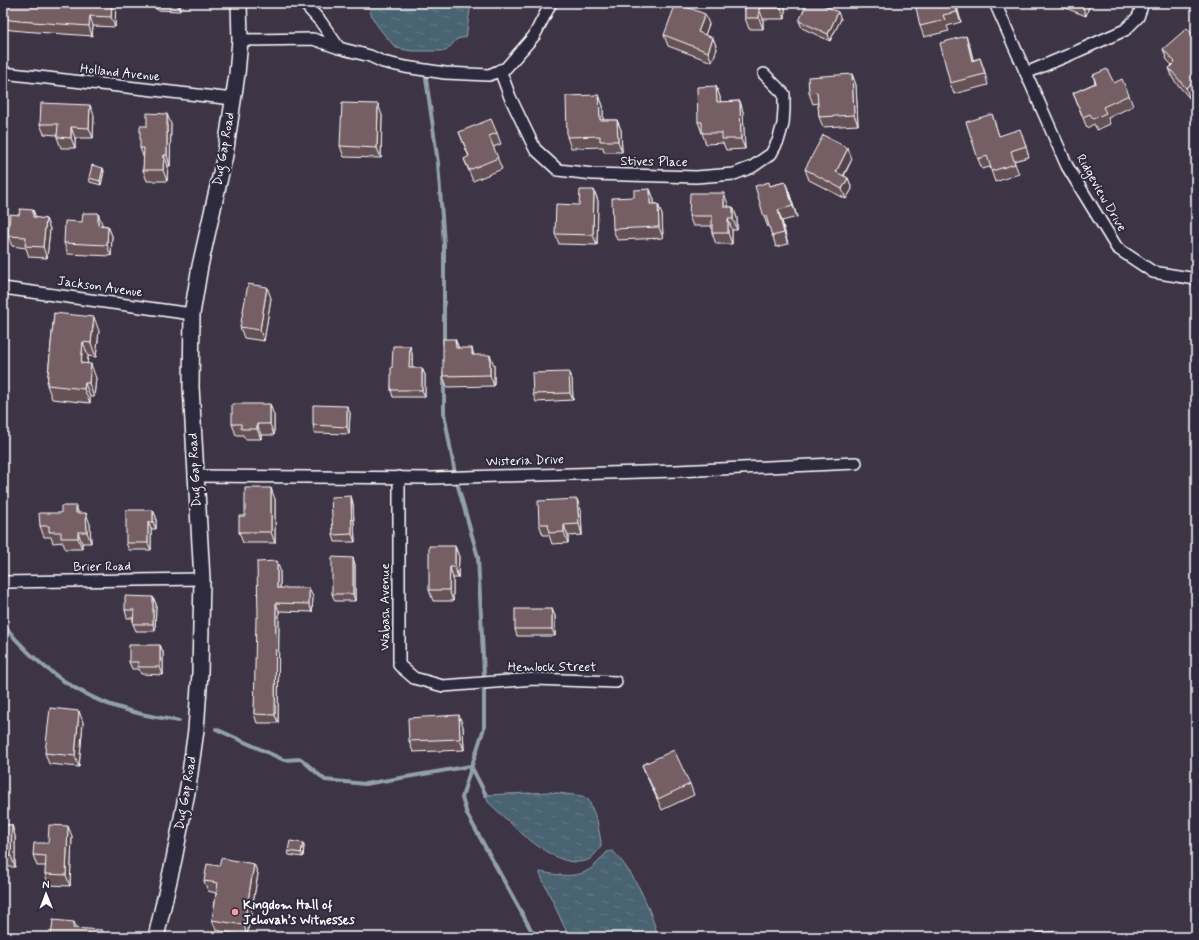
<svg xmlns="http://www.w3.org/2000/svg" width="1199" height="940" font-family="Mynerve,sans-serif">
<defs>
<pattern id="water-ripples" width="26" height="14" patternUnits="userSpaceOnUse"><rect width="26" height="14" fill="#4a6372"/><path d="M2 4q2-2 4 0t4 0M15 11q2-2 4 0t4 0" fill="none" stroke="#657a87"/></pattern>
</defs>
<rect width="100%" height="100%" fill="#3d3445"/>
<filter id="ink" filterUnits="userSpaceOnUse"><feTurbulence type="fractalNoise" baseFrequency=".025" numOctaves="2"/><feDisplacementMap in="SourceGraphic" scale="8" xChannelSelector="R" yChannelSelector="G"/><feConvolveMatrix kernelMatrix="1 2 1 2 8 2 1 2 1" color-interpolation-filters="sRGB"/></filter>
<g filter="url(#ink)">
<g fill="url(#water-ripples)" stroke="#92a1aa">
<path d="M369 3H471L466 37 457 39 446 51H412L396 48C386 36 368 19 369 3Z"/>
<path d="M550 792 582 796 588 799 597 820 601 842V847C597 851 593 858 588 860 556 873 510 822 488 802L486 795Z"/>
<path d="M613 851C636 876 649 904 658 937H569L540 874V872C559 875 579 880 594 866 599 862 603 856 607 852Z"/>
</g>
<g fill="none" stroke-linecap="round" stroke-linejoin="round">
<g stroke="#92a1aa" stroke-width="4">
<polyline points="425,71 438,163 444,244 444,343"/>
<polyline points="444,373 444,413 456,479 478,557 484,675 484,728 465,787 462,798 467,814 535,937"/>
<path d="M3 624C35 665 79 698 130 711 146 716 163 718 179 721"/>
<polyline points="216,729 284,760 301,759 325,780 365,784 471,766"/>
<polyline points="471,766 486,795"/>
</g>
<g stroke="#fff" stroke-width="14">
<g id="street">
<polyline points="304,3 321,22 339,48"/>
<polyline points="995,3 1026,73 1069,55 1125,30 1138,17 1143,3"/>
<polyline points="240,40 313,39 339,48 370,56 383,62 405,67 445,73 489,75 506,68 534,36 551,3"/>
<polyline points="500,70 510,97 535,149 558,170 593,174 696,177 734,174 752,167 771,154 778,141 783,124 784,109 784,94 764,74"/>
<polyline points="3,73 233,99"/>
<polyline points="1026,73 1067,166 1117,248 1153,272 1196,279"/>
<polyline points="3,288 192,314"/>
<polyline points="195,476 432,478 676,471 856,463"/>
<polyline points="399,477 399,665 414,678 443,686 534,679 616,682"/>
<polyline points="3,582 202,579"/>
</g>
</g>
<g stroke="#fff" stroke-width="18">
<polyline id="secondary" points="156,937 174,859 188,787 196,730 200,673 202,579 191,387 192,314 200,266 225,155 237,74 240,40 239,3"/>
</g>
<use href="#street" stroke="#2f2a3d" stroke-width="11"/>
<use href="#secondary" stroke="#2f2a3d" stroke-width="15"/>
</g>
<g fill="#655157" stroke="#fff">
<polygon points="3,3 76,5 76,3 116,3 115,27 93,26 92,36 22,31 3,29"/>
<polygon points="154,3 180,3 180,11 157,10"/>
<polygon points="742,3 785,3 785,19 763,19 763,29 749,29 745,18 745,11"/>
<polygon points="956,3 961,22 947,26 949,31 924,37 920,26"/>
<polygon points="1055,3 1090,3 1086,16 1055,4"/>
<polygon points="841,19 830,41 802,28 799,21"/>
<polygon points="709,24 705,35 713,38 717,49 712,62 668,46 664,35"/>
<polygon points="966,36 970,47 973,60 980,58 984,69 988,85 954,94 950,83"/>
<polygon points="1196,38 1196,93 1190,99 1173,79 1169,68 1172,65 1167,60 1163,49"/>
<polygon points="852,74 856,85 858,125 823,127 819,117 818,103 813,104 809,93"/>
<polygon points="1093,75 1114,83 1129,95 1133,106 1108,118 1110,124 1097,130 1094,124 1087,128 1073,93 1095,83"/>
<polygon points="716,86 720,97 720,102 740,101 743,112 745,149 726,150 723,143 706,144 698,122"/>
<polygon points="599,95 603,106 603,120 617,120 621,130 622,152 604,152 603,147 571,148 567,137"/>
<polygon points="992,114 999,136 1024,140 1029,157 1014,161 1019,174 995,182 990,167 982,169 978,159"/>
<polygon points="94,115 93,138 75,138 75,148 61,148 57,137 57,135 44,134 40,124"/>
<polygon points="382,115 381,158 344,157 340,146"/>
<polygon points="171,124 170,166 168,166 167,181 147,181 143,170 144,159 140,148 147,126"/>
<polygon points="459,132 497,133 501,144 493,147 502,169 473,181 464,159 469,157"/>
<polygon points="852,159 844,176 848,178 852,189 846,199 809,180 805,169"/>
<polygon points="103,168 104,171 101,185 90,182 89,178"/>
<polygon points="785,182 789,192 797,217 782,221 788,244 776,247 770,227 768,227 764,217 770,186"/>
<polygon points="650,189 654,200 654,204 658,204 662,215 663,238 617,240 613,229 634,197"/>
<polygon points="594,190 598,201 597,245 559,244 555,234 579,205"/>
<polygon points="728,204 728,207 733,207 737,218 737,230 732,230 732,244 716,244 712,233 712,226 693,226 689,216"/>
<polygon points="33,210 36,218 46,219 50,229 47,258 29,257 26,248 12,246 8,236 19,215"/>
<polygon points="98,213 102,225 108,226 112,236 111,256 68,254 64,243 82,222"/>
<polygon points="271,298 264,341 244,338 240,327"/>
<polygon points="54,313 99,331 96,357 88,356 87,364 96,378 94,397 90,397 90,403 52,399 47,385"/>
<polygon points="455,339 459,348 474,355 494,365 494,386 447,387 443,376"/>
<polygon points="412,353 412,368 422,368 425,375 425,397 393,397 391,390 392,368"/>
<polygon points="572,379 573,400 536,402 533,394"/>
<polygon points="347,406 350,413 349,434 315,433 313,425"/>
<polygon points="274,415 274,435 261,435 261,439 245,439 243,435 236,435 232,424"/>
<polygon points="351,496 353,504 355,542 335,542 333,535"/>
<polygon points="275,499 275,543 243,543 239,532 245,516"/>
<polygon points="153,510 156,517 156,529 151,529 151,550 129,550 126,543"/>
<polygon points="581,510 582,535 568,536 568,543 552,544 549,535 543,535 539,524"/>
<polygon points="79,513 90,524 91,543 82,543 82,549 65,549 63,542 53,543 51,537 44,537 40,526"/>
<polygon points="455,546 459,557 458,578 453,578 453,601 433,601 429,590"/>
<polygon points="353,558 355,565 355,601 335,601 332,594"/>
<polygon points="280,570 280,588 313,597 312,612 279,611 278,723 257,723 254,714 258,618"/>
<polygon points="153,597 156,604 155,631 136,631 133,624 133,618 127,618 125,610"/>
<polygon points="552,609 555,616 555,636 517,636 515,629"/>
<polygon points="160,645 163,652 163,675 141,674 139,669 132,669 129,662"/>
<polygon points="83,722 79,767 49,764 45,753"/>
<polygon points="463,726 464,750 413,752 409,741"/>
<polygon points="642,765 690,784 694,795 662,810 646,775"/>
<polygon points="3,825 12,825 15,836 15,867 3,867"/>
<polygon points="72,836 70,886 49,885 45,874 46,866 37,866 33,855 48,843"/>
<polygon points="303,843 304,846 303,857 289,855 288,851"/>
<polygon points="254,864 258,874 247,936 216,930 212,920 216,893 208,891 204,881 219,866"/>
</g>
<g fill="#524247" stroke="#fff">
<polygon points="112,3 116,3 115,27 111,17"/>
<polygon points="177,3 180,3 180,11"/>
<polygon points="781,3 785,3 785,19 781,8"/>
<polygon points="955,3 956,3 961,22 957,12"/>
<polygon points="1082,3 1090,3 1086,16 1082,5"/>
<polygon points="759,8 763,19 763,29 759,18"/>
<polygon points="838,12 841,19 830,41 828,34"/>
<polygon points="705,14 709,24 702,43 698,32"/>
<polygon points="90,16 93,26 92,36 89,26"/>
<polygon points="966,36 970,47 976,71 972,61"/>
<polygon points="713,38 717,49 712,62 708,52"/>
<polygon points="852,74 856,85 858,125 854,115"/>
<polygon points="1196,79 1196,93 1190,99 1186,88"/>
<polygon points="716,86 720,97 721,113 717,102"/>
<polygon points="599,95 603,106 603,131 600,120"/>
<polygon points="740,101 743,112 745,149 741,139"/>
<polygon points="378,104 382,115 381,158 377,148"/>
<polygon points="90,105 94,115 93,138 89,128"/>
<polygon points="167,114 171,124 170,166 167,155"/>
<polygon points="617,120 621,130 622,152 618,141"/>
<polygon points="71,127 75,138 75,148 71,138"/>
<polygon points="848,148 852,159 840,182 836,172"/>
<polygon points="164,155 168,166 167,181 163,170"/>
<polygon points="103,168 104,171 101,185 100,181"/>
<polygon points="848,178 852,189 846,199 842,189"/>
<polygon points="785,182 789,192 797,217 793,206"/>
<polygon points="650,189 654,200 654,215 650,204"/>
<polygon points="594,190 598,201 597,245 593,235"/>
<polygon points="724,193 728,204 728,218 724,207"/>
<polygon points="658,204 662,215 663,238 659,227"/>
<polygon points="733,207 737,218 737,230 733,219"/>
<polygon points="33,210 37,221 33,217"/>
<polygon points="778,210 782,221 788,244 784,233"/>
<polygon points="98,213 102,224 102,236 98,225"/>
<polygon points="46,219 50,229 47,258 43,247"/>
<polygon points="728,219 732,230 732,244 728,233"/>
<polygon points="108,226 112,236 111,256 107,245"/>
<polygon points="267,287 271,298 264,341 260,330"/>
<polygon points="94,317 99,331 96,357 91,343"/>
<polygon points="455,339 459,349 456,348"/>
<polygon points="83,342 88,356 86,377 81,363"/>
<polygon points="410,346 412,353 412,375 409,368"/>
<polygon points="472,348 475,359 472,355"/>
<polygon points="490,355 494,365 494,386 490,375"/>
<polygon points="91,364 96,378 94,397 89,383"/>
<polygon points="422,368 425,375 425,397 422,390"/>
<polygon points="569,372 572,379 573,400 570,393"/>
<polygon points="85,383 90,397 90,403 84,389"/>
<polygon points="270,404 274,415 274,435 270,424"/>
<polygon points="347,406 350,413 349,434 347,427"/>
<polygon points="257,424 261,435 261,439 257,429"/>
<polygon points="271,488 275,499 275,543 271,532"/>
<polygon points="351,496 353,504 355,542 352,534"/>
<polygon points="577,499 581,510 582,535 579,524"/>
<polygon points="76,506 80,516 76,513"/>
<polygon points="153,510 156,517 156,529 153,522"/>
<polygon points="86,513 90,524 91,543 87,532"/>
<polygon points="148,522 151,529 151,550 148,543"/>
<polygon points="564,525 568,536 568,543 564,532"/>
<polygon points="78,532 82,543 82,549 78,538"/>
<polygon points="455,546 459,557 458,578 455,567"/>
<polygon points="353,558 355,565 355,601 353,594"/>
<polygon points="277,561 280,570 280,596 277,588"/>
<polygon points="450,567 453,578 453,601 449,590"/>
<polygon points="309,588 313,597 312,612 309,604"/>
<polygon points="153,597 156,604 155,631 153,624"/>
<polygon points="276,603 279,611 278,723 275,715"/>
<polygon points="552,609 555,616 555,636 552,629"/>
<polygon points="160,645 163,652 163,675 160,667"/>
<polygon points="79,711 83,722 79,767 75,756"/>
<polygon points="459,715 463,726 464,750 460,739"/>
<polygon points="12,825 15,836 15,867 11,856"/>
<polygon points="68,826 72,836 70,886 66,875"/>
<polygon points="303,843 304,846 303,857 301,853"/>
<polygon points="254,864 258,874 247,936 244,925"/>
<polygon points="74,922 78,932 73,928"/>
<polygon points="102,930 104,937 101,937"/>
</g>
<g fill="#755e65" stroke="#fff">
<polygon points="3,3 49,3 76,5 76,3 112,3 111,17 90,16 89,26 19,21 3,19"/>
<polygon points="676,3 705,14 698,32 713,38 708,52 664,35"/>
<polygon points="745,3 781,3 781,8 759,8 759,18 745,18"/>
<polygon points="807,3 819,3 838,12 828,34 799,21"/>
<polygon points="915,3 955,3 957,12 943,15 945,20 920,26"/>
<polygon points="1076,3 1082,3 1082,5"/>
<polygon points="1187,28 1196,38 1196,79 1186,88 1169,68 1175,62 1163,49"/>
<polygon points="966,36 972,61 980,58 985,74 950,83 940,43"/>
<polygon points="1107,69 1114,83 1122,79 1129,95 1103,107 1106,113 1093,119 1090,114 1083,117 1073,93 1096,83 1093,75"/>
<polygon points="852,74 854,115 819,117 817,92 809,93 808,77"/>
<polygon points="716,86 717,102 740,101 741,139 722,139 722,133 702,133 702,122 698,122 697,87"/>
<polygon points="599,95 600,120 617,120 618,141 600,141 600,136 567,137 566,96"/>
<polygon points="41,103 90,105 89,128 71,127 71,138 57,137 58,124 40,124"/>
<polygon points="342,103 378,104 377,148 340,146"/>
<polygon points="147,113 167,114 167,155 164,155 163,170 143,170 144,148 140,148 140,126 147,126"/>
<polygon points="992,114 999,136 1020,129 1026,146 1011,151 1015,164 992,171 987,156 978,159 966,122"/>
<polygon points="491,119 497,133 489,136 498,158 469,170 464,159 469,156 459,132"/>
<polygon points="823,135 848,148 836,172 848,178 842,189 805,169"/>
<polygon points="92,165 103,168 100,181 89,178"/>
<polygon points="769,182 770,186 785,182 793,206 778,210 784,233 772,236 766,216 764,217 755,186"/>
<polygon points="650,189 650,204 658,204 659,227 613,229 612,198 634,197 634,190"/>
<polygon points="580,190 594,190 593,235 555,234 556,204 579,205"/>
<polygon points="690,193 724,193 724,207 733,207 733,219 728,219 728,233 712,233 712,216 689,216"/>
<polygon points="20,209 33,210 33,217 46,219 43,247 25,246 26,237 8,236 10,214 19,215"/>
<polygon points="83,213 98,213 98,225 108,226 107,245 64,243 65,221 82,222"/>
<polygon points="248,284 267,287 260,330 240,327"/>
<polygon points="54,313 94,317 91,343 83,342 81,363 91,364 89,383 85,383 84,389 47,385"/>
<polygon points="443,339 455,339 456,348 472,348 472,355 490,355 490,375 443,376"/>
<polygon points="393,346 410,346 409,368 422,368 422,390 391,390 391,368 392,368"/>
<polygon points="569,372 570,393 533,394 532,373"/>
<polygon points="232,404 270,404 270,424 257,424 257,429 241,429 241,424 232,424"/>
<polygon points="313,405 347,406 347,427 313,425"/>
<polygon points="245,488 271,488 271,532 239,532 239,516 245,516"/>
<polygon points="351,496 352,534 333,535 331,497"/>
<polygon points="577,499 579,524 564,525 564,532 549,533 548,524 539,524 538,501"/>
<polygon points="61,506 76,506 76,513 86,513 87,532 78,532 78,538 61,538 61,532 49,532 49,526 40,526 39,513 61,513"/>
<polygon points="126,510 153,510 153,522 148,522 148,543 126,543"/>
<polygon points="429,546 455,546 455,567 450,567 449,590 429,590"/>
<polygon points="332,557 353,558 353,594 332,594"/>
<polygon points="277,561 277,588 309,588 309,604 276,603 275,715 254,714 256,618 258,618 257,562"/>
<polygon points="125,596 153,597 153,624 133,624 134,610 125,610"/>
<rect x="515" y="609" width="37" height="20"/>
<polygon points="129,645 160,645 160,667 138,667 138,662 129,662"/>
<polygon points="50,708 79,711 75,756 45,753"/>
<polygon points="459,715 460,739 409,741 408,718"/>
<polygon points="674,750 690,784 658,799 642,765"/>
<polygon points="3,825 12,825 11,856 3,856"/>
<polygon points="49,825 68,826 66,875 45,874 46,856 33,855 34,843 48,843"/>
<polygon points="290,841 303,843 301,853 288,851"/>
<polygon points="221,858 254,864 244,925 212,920 218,883 204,881 207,864 219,866"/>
<polygon points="53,920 74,922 73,928 102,930 101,937 51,937"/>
<polygon points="1058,931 1058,937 1037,937 1037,933"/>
</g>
</g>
<circle fill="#ff9aa2" stroke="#2f2a3d" stroke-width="1.5" cx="235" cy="912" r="4"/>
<g text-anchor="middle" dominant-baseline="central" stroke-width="4" stroke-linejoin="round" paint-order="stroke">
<g font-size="13" fill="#fff" stroke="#2f2a3d">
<text transform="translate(120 73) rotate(6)">Holland Avenue</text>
<text transform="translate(224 149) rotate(-80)">Dug Gap Road</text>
<text transform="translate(654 162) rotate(1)">Stives Place</text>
<text transform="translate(1101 193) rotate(60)">Ridgeview Drive</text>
<text transform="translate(100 287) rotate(8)">Jackson Avenue</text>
<text transform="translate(525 461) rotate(-2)">Wisteria Drive</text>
<text transform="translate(195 470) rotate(-93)">Dug Gap Road</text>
<text transform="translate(102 567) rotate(-1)">Brier Road</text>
<text transform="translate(385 607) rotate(-90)">Wabash Avenue</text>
<text x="552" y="667">Hemlock Street</text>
<text transform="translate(186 793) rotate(-80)">Dug Gap Road</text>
</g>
<g font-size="13" font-weight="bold" fill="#fff" stroke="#2f2a3d" text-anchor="start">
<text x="243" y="905">Kingdom Hall of<tspan x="243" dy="15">Jehovah’s Witnesses</tspan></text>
</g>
</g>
<rect width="1199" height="940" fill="none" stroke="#2f2a3d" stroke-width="16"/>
<rect x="8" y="8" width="1183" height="924" fill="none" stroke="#fff" stroke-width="1.5" filter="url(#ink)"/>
<g transform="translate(46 894) rotate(359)" stroke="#2f2a3d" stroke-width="3" paint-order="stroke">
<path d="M0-3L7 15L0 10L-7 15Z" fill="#ffffff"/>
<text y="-6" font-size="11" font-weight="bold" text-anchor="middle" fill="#ffffff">N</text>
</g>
</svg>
